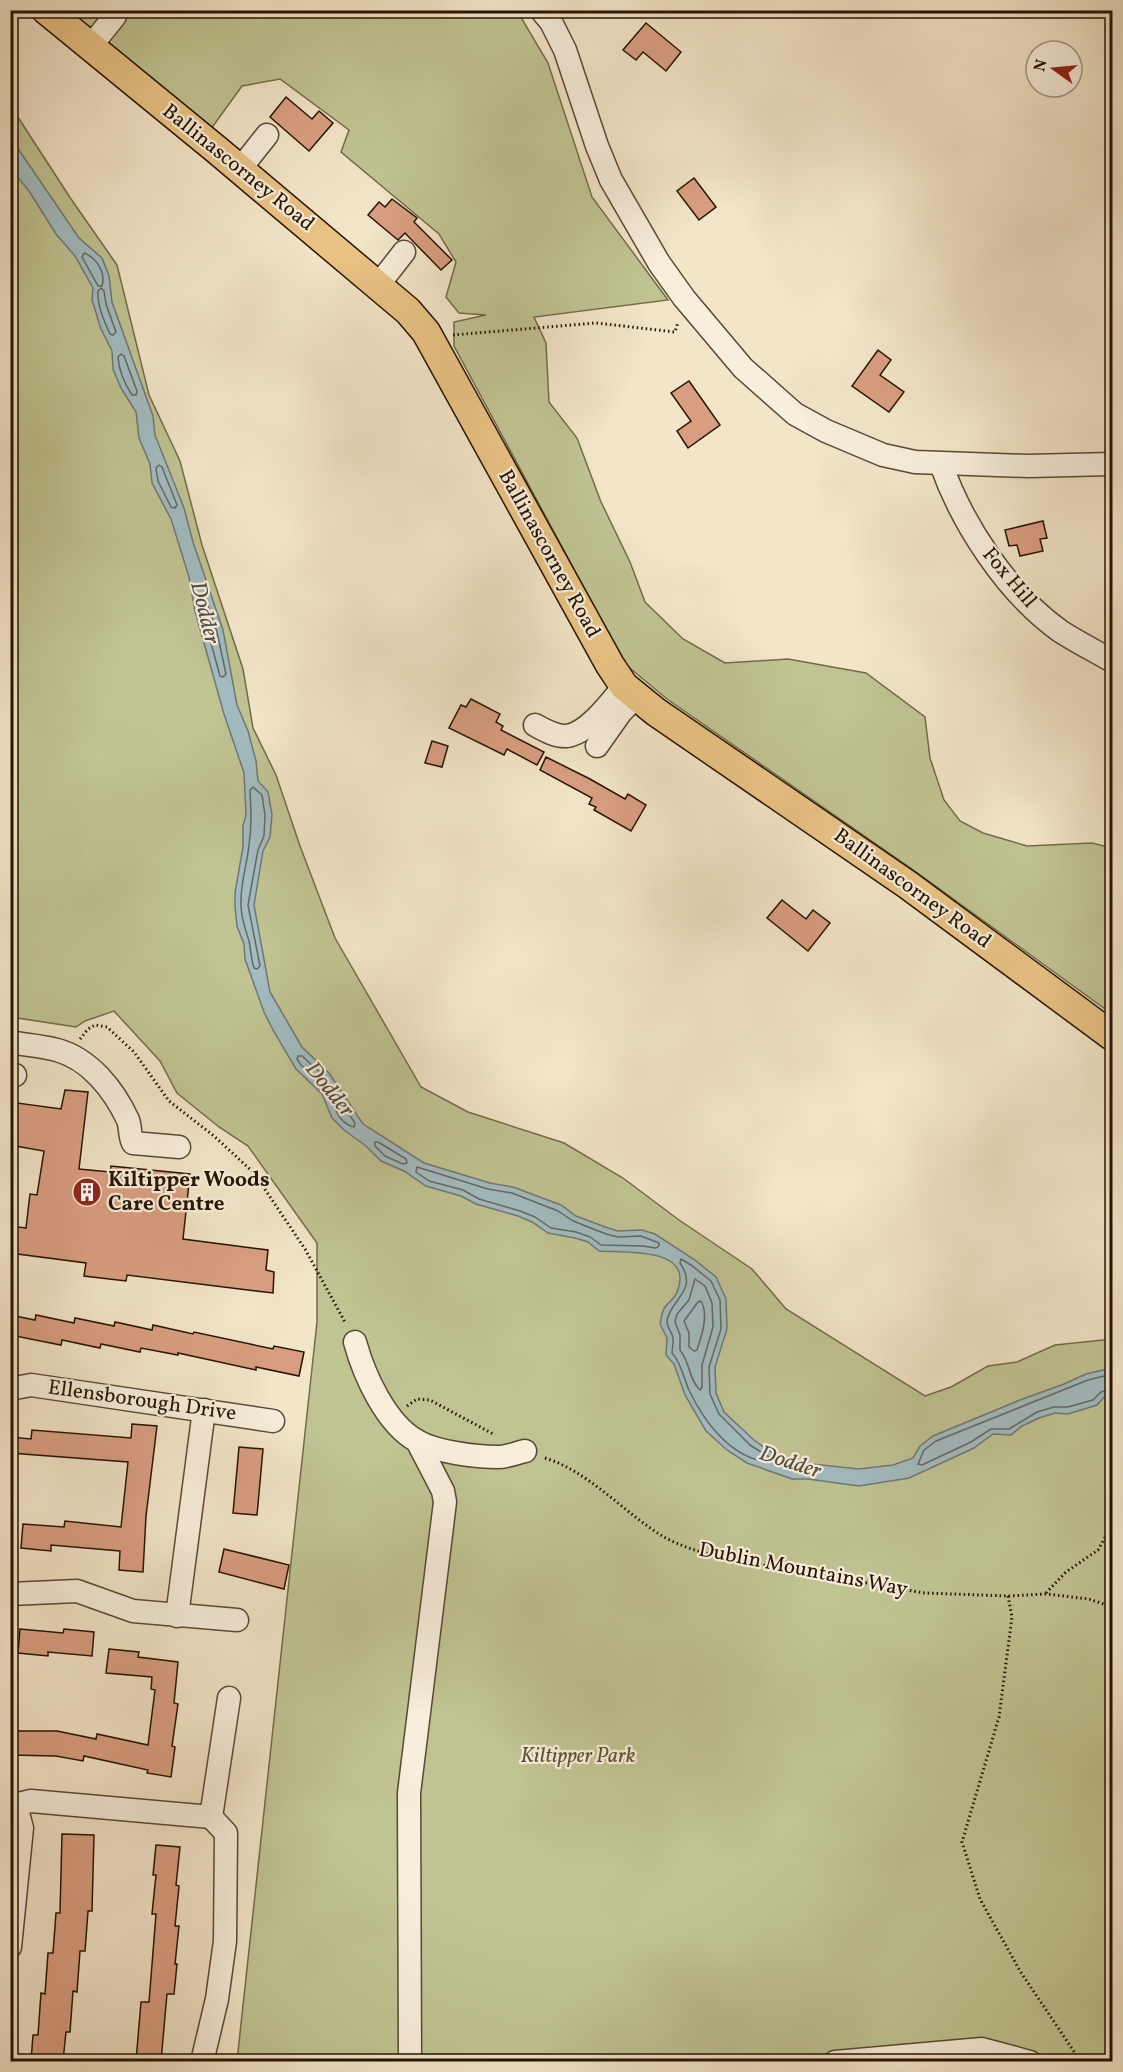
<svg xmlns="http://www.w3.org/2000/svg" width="1123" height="2072" font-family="Vollkorn,serif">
<rect width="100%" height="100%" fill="#f2e5c8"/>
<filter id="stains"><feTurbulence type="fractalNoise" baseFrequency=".00333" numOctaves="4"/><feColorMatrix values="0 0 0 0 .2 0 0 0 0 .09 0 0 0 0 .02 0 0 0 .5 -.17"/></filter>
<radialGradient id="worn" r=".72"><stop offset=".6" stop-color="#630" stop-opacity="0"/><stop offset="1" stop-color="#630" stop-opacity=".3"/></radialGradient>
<g fill="#c0c392" stroke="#736b4a" stroke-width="1.5">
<polygon points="512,10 522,19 548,63 592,197 668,300 534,317 546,343 549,402 577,438 601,502 630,562 645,602 683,639 725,663 788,659 866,673 925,717 930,758 944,800 960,821 983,833 1027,846 1092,843 1112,848 1112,1014 912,869 667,699 625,664 454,346 454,322 486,315 459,313 446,297 456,262 439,234 341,152 349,130 280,79 242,86 211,129 67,11"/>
<polygon points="10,105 71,199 117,265 149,395 180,461 202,545 243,669 253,728 276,775 300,846 335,938 421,1087 468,1112 564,1143 623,1178 679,1220 752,1269 786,1309 925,1396 951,1387 988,1366 1017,1362 1055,1345 1112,1339 1112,2061 237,2061 317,1322 317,1243 248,1146 219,1127 177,1093 160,1061 114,1011 85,1021 76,1027 11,1017"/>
</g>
<path fill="#a2bcc1" stroke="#707874" stroke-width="1.5" d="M10 137 79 238 102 258 109 276 112 302 153 416 155 435 184 508 193 542 223 630 237 705 248 731 256 761 258 781 268 792 272 815 270 837 263 851 254 905 270 992 302 1047 329 1073 363 1124 424 1163 490 1183 513 1187 561 1205 576 1216 608 1228 618 1231 642 1230 655 1234 695 1260 716 1277 726 1299 727 1329 715 1367 716 1393 724 1412 755 1441 773 1453 803 1463 859 1469 893 1465 913 1458 920 1446 933 1436 1020 1400 1064 1384 1086 1374 1112 1368V1393L1104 1397 1097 1405 1068 1414 1055 1413 1039 1418 1022 1426 1011 1435 993 1434 974 1448 909 1478 859 1486 808 1479H792L747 1463 727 1450 706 1431 685 1395 674 1364 666 1355 667 1338 660 1324C661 1319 662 1311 665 1307 669 1302 675 1298 677 1292 696 1246 622 1253 599 1251L588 1242 575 1238 548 1233 532 1222 518 1216 476 1204 461 1196 426 1186 404 1171 381 1161 366 1146 344 1130 332 1118 322 1094 296 1069 273 1030 264 1012 245 959 244 944 237 926 235 906V893L243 847V826L246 815 244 773 224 714 195 611 189 577 171 519 152 483 150 464 139 438 136 412 121 388 113 369 112 351 101 329 92 300 93 288 75 256 56 234 29 191 11 169Z"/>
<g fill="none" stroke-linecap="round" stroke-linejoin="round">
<g stroke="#646861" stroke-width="1.5">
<path d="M84 253C97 258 106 273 102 286H98L82 257Z"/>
<path d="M101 288 104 291 106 304 116 332 113 335 110 334C104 321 97 305 98 291Z"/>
<path d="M121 354 124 356 137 391 136 395H132C124 383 119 371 118 357Z"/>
<polygon points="159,465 162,467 177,505 175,508 171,507 158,481 156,468"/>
<polygon points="202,596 205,597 217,632 226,674 223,677 220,676 199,599"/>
<path d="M253 787 262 795 265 815 264 836 258 850 248 905 260 966 257 969 254 968C251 959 251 950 249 941 245 928 241 918 241 905 240 884 247 865 249 845 252 826 251 809 250 790Z"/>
<polygon points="298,1056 302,1056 325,1077 330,1086 330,1089 326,1089 301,1065 297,1059"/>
<path d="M330 1090 333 1091 355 1123 354 1127C339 1124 334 1106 328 1093Z"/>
<polygon points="375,1142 378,1142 406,1159 407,1163 403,1164 385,1156 375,1146"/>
<polygon points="417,1167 488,1189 512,1193 558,1211 573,1221 606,1234 618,1237 641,1236 659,1243 659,1246 656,1248 643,1246 601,1245 590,1237 576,1232 551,1228 535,1217 520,1211 479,1199 463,1190 429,1181 416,1172"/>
<path d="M681 1259 691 1265 711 1281 720 1300 721 1329 709 1367 710 1394 719 1414 750 1445 769 1457 768 1462C731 1458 704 1422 689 1390 683 1377 682 1364 672 1353 672 1348 674 1342 673 1338 672 1331 666 1327 667 1320 671 1299 699 1290 680 1263Z"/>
<path d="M695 1279 705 1286 712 1303 713 1327 702 1365V1387L700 1390C689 1380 690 1362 680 1350V1335L675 1322 677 1314 689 1300Z"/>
<path d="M701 1301C709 1315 702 1335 697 1350L694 1351 689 1347V1333L684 1321 698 1302Z"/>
<polyline points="1112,1374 1088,1380 936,1441 924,1450 918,1464 922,1465 971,1442 991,1429 1009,1429 1037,1412 1054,1407 1068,1407 1093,1400 1101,1392 1112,1388"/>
</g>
</g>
<g fill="#d99e81" stroke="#261301" stroke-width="1.5">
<polygon points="646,23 681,52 666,71 643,52 636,60 623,50"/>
<polygon points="286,97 312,119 319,111 333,123 309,151 270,117"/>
<polygon points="694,178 716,207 699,220 677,191"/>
<polygon points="392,199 417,218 414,222 452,260 441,270 405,233 398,240 368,215 379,202 385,207"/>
<polygon points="878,350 891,360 880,375 904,392 889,412 852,386"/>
<polygon points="689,381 720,425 688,448 677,431 691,421 671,393"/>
<polygon points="1043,521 1047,538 1040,539 1043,551 1020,556 1017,545 1009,546 1005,530"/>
<polygon points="471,699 500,714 496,722 503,726 501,730 544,752 537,765 507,749 504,755 449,728 461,705 466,707"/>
<polygon points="432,741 448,746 442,767 425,763"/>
<polygon points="546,757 590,779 625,799 628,794 646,805 631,831 594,810 596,807 589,804 592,798 540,770"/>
<polygon points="782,900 806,919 813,910 830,923 808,951 767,918"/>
<polygon points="65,1090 88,1092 79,1169 110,1172 111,1166 190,1174 183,1239 268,1250 266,1270 274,1272 273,1293 127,1275 126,1281 84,1276 86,1263 10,1253 10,1226 26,1228 30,1194 37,1195 44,1151 10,1145 10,1102 61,1109"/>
<polygon points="10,1315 35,1320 36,1315 74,1323 75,1318 114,1326 115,1322 152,1330 153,1325 193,1334 194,1332 273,1349 274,1346 304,1352 299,1376 256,1367 256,1370 178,1353 178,1355 141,1348 140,1352 101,1344 100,1348 62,1340 61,1345 10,1335"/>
<polygon points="132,1424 157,1426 146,1516 143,1572 119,1570 120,1551 51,1545 51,1551 21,1548 23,1524 64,1527 65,1521 121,1527 128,1462 10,1453 10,1437 31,1439 32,1430 131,1438"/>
<polygon points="239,1447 263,1449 257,1515 233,1513"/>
<polygon points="224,1549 289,1565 284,1589 219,1572"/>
<polygon points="20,1629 63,1633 64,1629 94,1632 92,1656 48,1652 48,1656 18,1653"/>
<polygon points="109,1649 139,1652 138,1657 178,1662 174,1703 178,1704 172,1746 175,1747 171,1777 147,1773 148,1770 84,1756 83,1761 56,1756 10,1755 10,1734 16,1734 16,1731 57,1731 96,1739 97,1734 148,1745 155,1690 151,1689 152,1677 106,1673"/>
<polygon points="62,1834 94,1835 92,1911 88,1911 85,1951 80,1951 77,1992 73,1991 70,2032 66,2032 63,2061 31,2061 33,2035 38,2035 41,1993 45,1994 48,1953 53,1953 56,1913 60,1913"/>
<polygon points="156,1845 180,1847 176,1885 179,1886 175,1926 179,1926 175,1964 177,1964 174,1994 167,1994 161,2061 136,2061 141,2002 149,2002 151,1977 156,1914 152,1914 156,1875 153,1875"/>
</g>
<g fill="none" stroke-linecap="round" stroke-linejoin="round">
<g stroke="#594833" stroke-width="25">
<g id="minor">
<polyline points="541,10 551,22 565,50 597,146 611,180 659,263 684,298 743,368 795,414 826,431 883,455 915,462 1028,466 1112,464"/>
<polyline points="90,47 115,16"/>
<polyline points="240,169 267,135"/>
<polyline points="379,284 404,252"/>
<path d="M941 464C962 524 1007 593 1060 631 1077 642 1095 651 1112 661"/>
<path d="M535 725C544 730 556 737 567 736 588 733 611 702 624 686"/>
<polyline points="597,746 621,712 635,698"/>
<path d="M10 1042C26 1045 42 1046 57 1050 90 1059 114 1090 128 1120 131 1128 129 1135 133 1143L179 1147"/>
<polyline points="10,1074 15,1075"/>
<path d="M355 1342C364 1375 386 1424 417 1441 436 1452 476 1457 498 1457 507 1457 516 1453 525 1451"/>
<polyline points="10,1389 31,1385 273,1421"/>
<polyline points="10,1594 77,1591 133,1611 237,1620"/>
<polyline points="177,1616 204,1410"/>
<polyline points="10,1806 31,1801 211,1817"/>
<polyline points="10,1947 22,1828 16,1806"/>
<polyline points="202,2062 217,1999 225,1941 226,1833 211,1817 229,1698"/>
<polyline points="410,2062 409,1793 445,1502 443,1491 417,1441"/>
<polyline points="835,2062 982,2049 1030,2062"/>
</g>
</g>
<g stroke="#261301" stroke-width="31">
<polyline id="major" points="46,10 217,150 408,311 426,332 610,665 624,686 656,712 908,885 1112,1036"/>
</g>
<g stroke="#261301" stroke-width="3" stroke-dasharray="1.5 3" stroke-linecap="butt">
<polyline points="453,335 596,323 675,332 678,322"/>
<polyline points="1112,542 1108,556 1112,573"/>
<polyline points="1111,611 1112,611"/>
<polyline points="80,1039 88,1029 95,1025 107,1027 134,1052 169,1101 214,1136 254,1173 305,1249 346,1324"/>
<polyline points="407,1406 417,1399 430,1400 495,1435"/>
<path d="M545 1458C590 1472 624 1513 664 1537 682 1547 701 1552 721 1558L925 1593 1008 1596 1046 1594 1089 1599 1112 1607"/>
<polyline points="1046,1593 1066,1572 1098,1550 1112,1525"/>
<polyline points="1008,1596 1012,1617 999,1717 962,1842 980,1899 1020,1971 1081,2062"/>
</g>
<use href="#minor" stroke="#f7eedb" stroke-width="22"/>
<use href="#major" stroke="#e9c284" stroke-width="28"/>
</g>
<defs>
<g id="building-disc" transform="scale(1.5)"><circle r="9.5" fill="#8f2418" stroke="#f7eedb"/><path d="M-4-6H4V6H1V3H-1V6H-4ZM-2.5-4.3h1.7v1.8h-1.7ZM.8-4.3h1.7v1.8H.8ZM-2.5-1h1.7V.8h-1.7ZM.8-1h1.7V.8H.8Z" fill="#fff"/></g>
</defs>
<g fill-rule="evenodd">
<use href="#building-disc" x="87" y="1192"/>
</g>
<g text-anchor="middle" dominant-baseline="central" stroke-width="4.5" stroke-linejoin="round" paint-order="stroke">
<g font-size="21" fill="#261301" stroke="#f7eedb">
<text transform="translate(238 168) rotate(39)">Ballinascorney Road</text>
<text transform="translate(549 554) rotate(61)">Ballinascorney Road</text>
<text transform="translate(1009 578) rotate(50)">Fox Hill</text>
<text transform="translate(912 889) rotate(36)">Ballinascorney Road</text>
<text transform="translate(142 1401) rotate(8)">Ellensborough Drive</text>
<text transform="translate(803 1570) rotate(11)">Dublin Mountains Way</text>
</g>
<g font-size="21" font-weight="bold" fill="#261301" stroke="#f7eedb" text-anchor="start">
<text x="108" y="1180">Kiltipper Woods<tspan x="108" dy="24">Care Centre</tspan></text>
</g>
<g font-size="21" font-style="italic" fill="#5c5134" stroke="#f7eedb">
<text x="578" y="1756">Kiltipper Park</text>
</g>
<g font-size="22" font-style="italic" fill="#514e44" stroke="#f7eedb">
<text transform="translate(204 613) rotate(76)">Dodder</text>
<text transform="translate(329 1090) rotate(51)">Dodder</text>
<text transform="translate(790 1463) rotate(18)">Dodder</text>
</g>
</g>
<rect width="1123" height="2072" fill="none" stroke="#f2e5c8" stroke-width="36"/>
<rect x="12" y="12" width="1099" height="2048" fill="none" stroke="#261301" stroke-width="3"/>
<rect x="18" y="18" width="1087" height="2036" fill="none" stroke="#261301" stroke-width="1.5"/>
<g transform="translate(1054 69) rotate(285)"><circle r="28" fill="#f7eedb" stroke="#a39684" stroke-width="1.5"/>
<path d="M0-4.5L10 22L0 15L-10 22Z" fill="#8f2418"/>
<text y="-9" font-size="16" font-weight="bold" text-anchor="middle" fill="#261301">N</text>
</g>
<rect width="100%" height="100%" filter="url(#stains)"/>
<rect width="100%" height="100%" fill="url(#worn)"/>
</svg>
